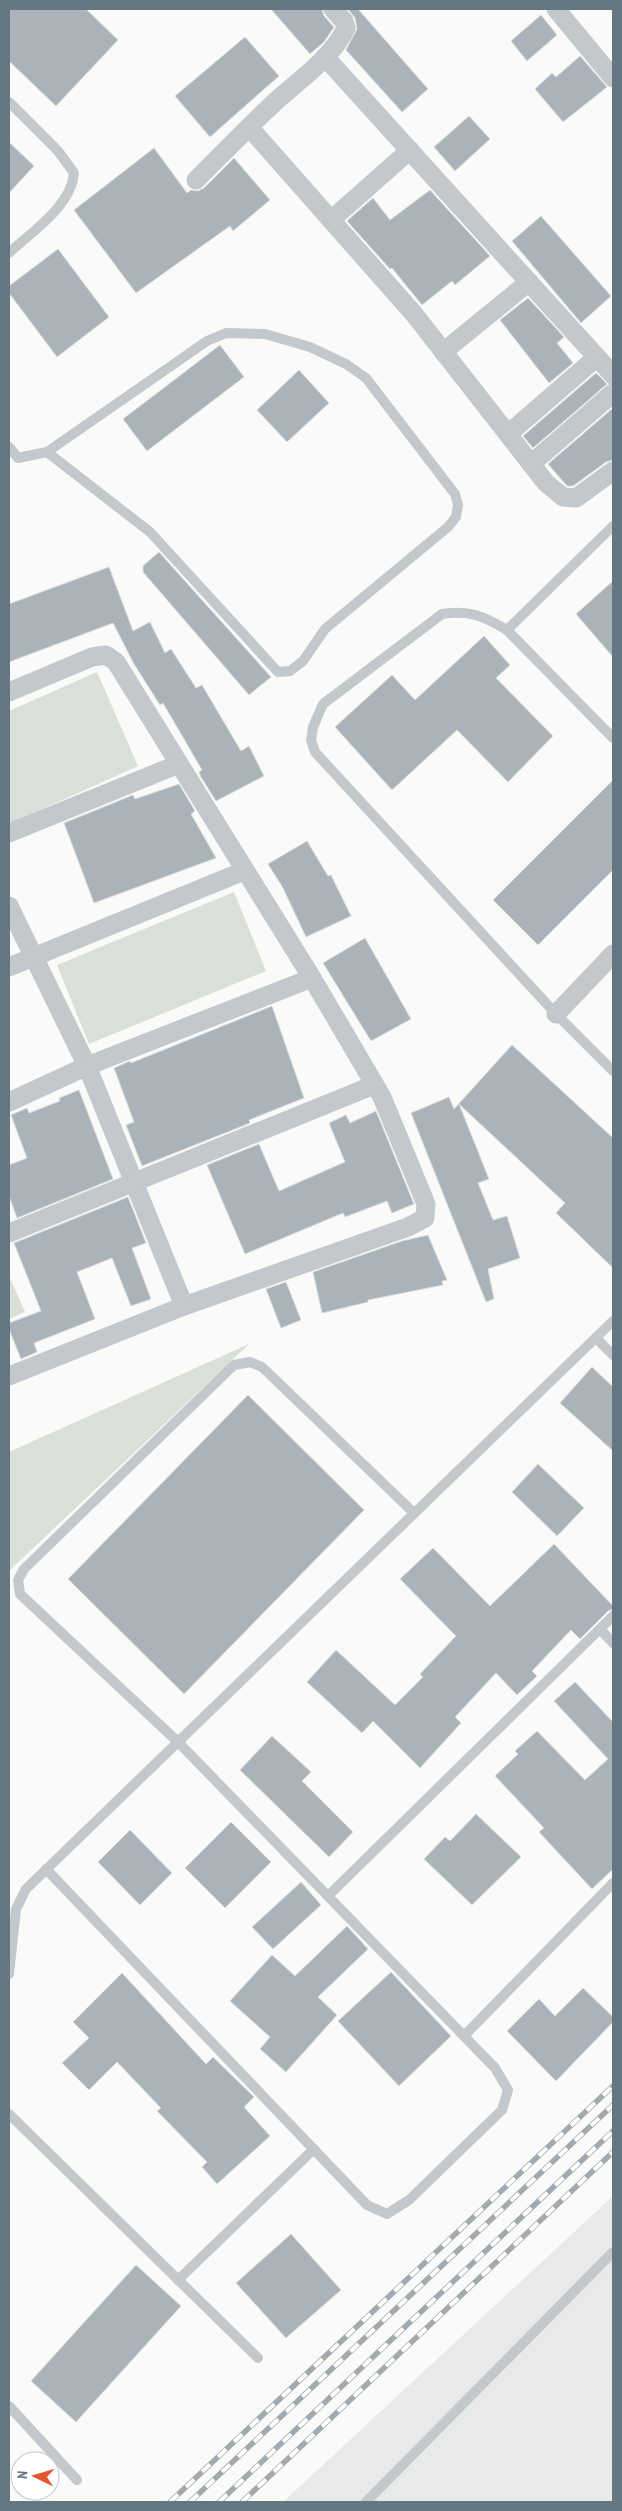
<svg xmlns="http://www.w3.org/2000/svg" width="622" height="2511" font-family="'PT Sans Narrow',sans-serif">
<rect width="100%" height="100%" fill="#fafaf8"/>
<polygon fill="#e8e9e9" points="613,2196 613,2502 283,2502"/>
<g fill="#dadfd7">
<polygon points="97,672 138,766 9,824 9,711"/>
<polygon points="234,892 266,971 89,1044 57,965"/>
<polygon points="9,1276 25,1312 9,1319"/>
<polygon points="249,1344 9,1571 9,1452"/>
</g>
<g fill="#aab3b9" stroke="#dcdcda">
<polygon points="9,9 86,9 118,40 56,106 9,61"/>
<polygon points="271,9 322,9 324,16 334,27 324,42 310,54"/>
<polygon points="348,9 358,9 428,89 402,112 346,50 357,29 355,18"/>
<polygon points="541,15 557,35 527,61 511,41"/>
<polygon points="245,37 279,76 210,137 175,96"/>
<polygon points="580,56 607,87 563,122 535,89 552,73 556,77"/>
<polygon points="469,116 490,139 455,171 434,147"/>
<polygon points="9,142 34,166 9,193"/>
<polygon points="154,148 187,193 191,190 198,191 204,188 234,158 270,200 233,231 230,226 136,293 74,210"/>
<polygon points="430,190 490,256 455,285 452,281 422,305 392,268 390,269 347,221 373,198 390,220"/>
<polygon points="541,216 611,296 581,323 512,241"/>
<polygon points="58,249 109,317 57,357 9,293 9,286"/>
<polygon points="528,298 564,337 557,343 573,363 549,383 500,320"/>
<polygon points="220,345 244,377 147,451 123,419"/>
<polygon points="299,370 329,403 287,442 257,410"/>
<polygon points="596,373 607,384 533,448 523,436"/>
<polygon points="613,408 613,460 606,462 573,486 567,486 548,464"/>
<polygon points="159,552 271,677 249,695 143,572 143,566"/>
<polygon points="109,567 133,631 150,622 165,653 171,649 196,688 202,685 241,751 249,746 264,776 216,801 201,777 199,772 202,770 163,703 160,705 134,664 113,623 9,662 9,604"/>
<polygon points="613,581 613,657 576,614"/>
<polygon points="484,636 510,665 496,678 553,736 508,782 457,730 392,790 335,727 392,675 415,700"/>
<polygon points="613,780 613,870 538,945 493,900"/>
<polygon points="179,784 195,811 191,814 216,858 94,903 64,823 133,795 135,799"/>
<polygon points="307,841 328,876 331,875 351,916 306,937 283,888 268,864"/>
<polygon points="365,938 411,1019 371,1041 323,963"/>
<polygon points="272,1006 304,1098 249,1120 250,1123 142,1166 126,1125 134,1122 114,1068 130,1061 131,1063"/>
<polygon points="512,1045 613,1138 613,1268 556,1213 565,1203 459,1104 489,1179 478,1183 493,1220 507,1216 520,1258 488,1269 494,1299 486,1302 411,1113 449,1097 454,1109"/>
<polygon points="79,1090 113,1179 17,1218 9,1196 9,1165 27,1158 11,1115 27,1108 29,1113 60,1101 59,1098"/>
<polygon points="376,1111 414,1204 392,1213 387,1201 345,1217 343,1213 245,1254 207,1165 259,1144 279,1191 345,1162 329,1123 346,1115 350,1123"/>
<polygon points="128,1197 146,1243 132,1248 151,1299 131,1306 112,1258 77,1272 95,1319 34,1343 37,1352 21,1359 9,1329 9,1323 41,1311 14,1243"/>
<polygon points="428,1235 447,1280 442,1281 443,1285 368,1300 368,1302 322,1313 313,1272 402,1241"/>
<polygon points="286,1282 301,1320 281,1328 266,1289"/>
<polygon points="592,1367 613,1387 613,1451 560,1403"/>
<polygon points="248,1395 364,1510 184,1694 68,1579"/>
<polygon points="538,1464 584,1508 557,1536 512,1492"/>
<polygon points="554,1544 613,1606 613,1609 608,1611 580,1639 571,1630 532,1671 537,1676 517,1695 496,1673 455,1717 461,1723 420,1768 373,1721 362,1733 307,1682 336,1650 395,1705 423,1677 420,1674 456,1636 400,1579 433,1548 490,1606"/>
<polygon points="575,1682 613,1722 613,1869 592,1889 539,1832 544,1828 495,1776 518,1754 515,1751 537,1731 585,1780 608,1759 554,1701"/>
<polygon points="272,1736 311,1772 302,1781 353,1832 329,1857 240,1770"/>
<polygon points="476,1814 521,1857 472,1905 424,1859 445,1837 450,1841"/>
<polygon points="231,1822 271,1862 225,1908 185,1868"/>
<polygon points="130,1830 172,1873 140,1905 98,1862"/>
<polygon points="301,1882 321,1905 273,1949 252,1927"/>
<polygon points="347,1926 368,1949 318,1997 337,2015 286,2072 260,2049 270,2037 230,2001 272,1955 295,1976"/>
<polygon points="391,1972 451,2036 399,2086 338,2021"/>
<polygon points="122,1973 206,2064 213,2057 254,2097 244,2107 270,2136 217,2184 202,2167 207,2162 157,2111 161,2108 117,2062 89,2090 62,2063 89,2038 73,2022"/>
<polygon points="583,1988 613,2017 613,2022 556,2081 507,2031 539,1999 555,2016"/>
<polygon points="291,2234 341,2290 286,2338 236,2283"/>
<polygon points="136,2265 181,2306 76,2422 31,2381"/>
</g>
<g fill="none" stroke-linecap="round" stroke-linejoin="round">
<g stroke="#c3c8cc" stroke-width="10">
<path d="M9 102 58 151 74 173C71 207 32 231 9 253"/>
<polyline points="9,447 18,458 47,452 150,532 278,672 290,671 303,661 325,629 448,527 456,517 458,505 455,494 366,378 346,364 310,347 265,334 226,333 207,341 47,452"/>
<path d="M613 526 507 630C483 616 471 610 442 614L323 704 313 727 311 740 315 752 556 1014 613 1071"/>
<polyline points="507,630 613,738"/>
<polyline points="596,1338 613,1355"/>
<polyline points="600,1629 613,1643"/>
<polyline points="46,1869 367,2205 387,2214 409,2200 502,2110 508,2090 495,2068 178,1742 20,1594 18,1580 24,1569 234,1365 250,1362 262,1367 414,1513"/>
<polyline points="328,1896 613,1616"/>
<polyline points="9,1974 16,1909 26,1889 613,1321"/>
<polyline points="464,2036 613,1883"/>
<polyline points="9,2114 258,2358"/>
<polyline points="178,2280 314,2149"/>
<polyline points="9,2406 77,2480"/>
<polyline points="366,2502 613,2252"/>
</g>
<g stroke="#c3c8cc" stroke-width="19">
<polyline points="556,9 613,78"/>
<polyline points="325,57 613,375"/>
<polyline points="249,127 414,314 546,483 563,497 576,498 613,471"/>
<path d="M196 180C222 154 248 127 275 102 299 80 332 58 346 28L344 21 333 9"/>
<polyline points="331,220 410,150"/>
<polyline points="443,352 529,282"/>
<polyline points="508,434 597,357"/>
<polyline points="531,464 613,393"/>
<polyline points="9,692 92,657 106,655 116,662 312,978 382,1097 426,1204 425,1218 408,1227 184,1306 9,1376"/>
<polyline points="9,833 179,764"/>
<polyline points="9,906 87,1066 184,1306"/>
<polyline points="9,967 244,871"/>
<polyline points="556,1014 613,954"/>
<polyline points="9,1102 87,1066 312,978"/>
<polyline points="9,1233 374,1085"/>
</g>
<g stroke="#a2aab0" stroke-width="5.5">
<g id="rail">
<polyline points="170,2502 613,2086"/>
<polyline points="190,2502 613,2105"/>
<polyline points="219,2502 613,2131"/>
<polyline points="242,2502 613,2152"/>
</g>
</g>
<use href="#rail" stroke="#fff" stroke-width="4" stroke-dasharray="11" stroke-linecap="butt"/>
</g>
<rect width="622" height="2511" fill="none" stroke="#657683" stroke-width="20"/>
<g transform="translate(35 2476) rotate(275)"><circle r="24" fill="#ffffff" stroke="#c1c8cd"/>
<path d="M0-4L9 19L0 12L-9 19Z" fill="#e4572e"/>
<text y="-8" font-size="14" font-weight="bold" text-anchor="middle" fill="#657683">N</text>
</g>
</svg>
